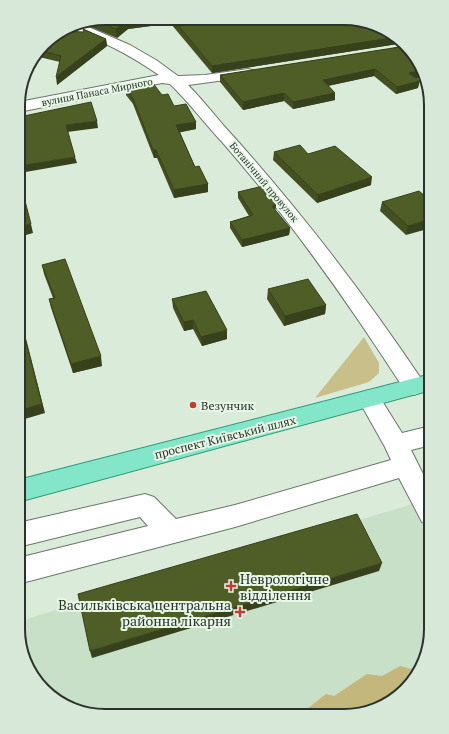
<svg xmlns="http://www.w3.org/2000/svg" width="449" height="734" font-family="'PT Serif',serif">
<rect width="100%" height="100%" fill="#daebda"/>
<polygon fill="#c8dfc8" points="413,504 431,533 431,635 413,682 377,709 344,716 93,715 52,698 25,662 18,629 18,622 81,602"/>
<polygon fill="#c9bf8a" points="364,337 379,363 379,373 369,382 315,398"/>
<polygon fill="#c3b77b" points="400,666 411,669 419,667 413,682 377,709 344,716 298,716 326,694 334,696 367,674 382,676"/>
<g fill="none" stroke-linecap="round" stroke-linejoin="round">
<g stroke="#697869" stroke-width="2">
<g id="minor">
<path d="M79 23 130 45 156 60 178 76 205 75 248 69 253 70 255 73 253 76 248 77 188 85C201 98 212 112 224 126 297 206 362 291 422 380L425 386 422 392 414 395 406 392C350 305 291 221 223 143 205 124 189 102 170 84L162 83 19 112V102L159 75C130 55 100 39 66 28Z"/>
<polygon points="369,390 377,393 402,433 431,426 431,445 411,450 431,490 431,525 422,522 399,478 235,527 18,584 18,558 148,526 140,517 18,547 18,523 145,494 154,497 176,519 235,505 391,460 385,447 358,399 361,393"/>
</g>
</g>
<g stroke="#2f9c7a" stroke-width="2">
<polygon id="major" points="431,374 431,390 18,502 18,480"/>
</g>
<use href="#minor" fill="#fff" fill-rule="evenodd"/>
<use href="#major" fill="#83e6c8" fill-rule="evenodd"/>
</g>
<g fill="#445022">
<polygon points="105,18 151,18 151,26 128,29 117,38 81,23"/>
<polygon points="166,18 361,20 401,39 404,43 212,73"/>
<polygon points="83,29 106,39 107,46 57,85 60,62 35,56 47,40 84,32"/>
<polygon points="406,46 416,78 418,88 396,94 374,76 328,86 335,100 293,109 284,101 243,110 220,82 220,75"/>
<polygon points="126,88 162,95 174,106 196,129 180,132 195,167 208,184 208,192 174,198 157,158 154,158 133,104 126,95"/>
<polygon points="274,152 308,154 371,185 317,203 273,160"/>
<polygon points="238,192 276,205 275,210 290,228 289,235 242,247 230,228 230,222 249,216 238,198"/>
<polygon points="426,197 406,235 380,211 382,202"/>
<polygon points="42,265 102,366 73,373 51,308 49,299 53,298 44,274"/>
<polygon points="268,289 326,305 325,314 284,326 267,299"/>
<polygon points="172,299 227,339 202,346 193,329 184,331 173,308"/>
</g>
<g fill="#37411b">
<polygon points="141,18 151,18 151,26 128,29 117,38 116,29 127,20"/>
<polygon points="397,37 401,39 404,43 212,73 212,66"/>
<polygon points="106,39 107,46 57,85 56,77"/>
<polygon points="375,69 374,76 322,87 323,80"/>
<polygon points="423,70 424,72 425,77 408,80 409,73"/>
<polygon points="420,81 418,88 396,94 397,87"/>
<polygon points="284,93 284,101 243,110 243,102"/>
<polygon points="335,93 335,100 293,109 293,102"/>
<polygon points="97,121 98,128 67,132 66,125"/>
<polygon points="196,122 196,129 177,133 176,125"/>
<polygon points="153,150 156,150 157,158 154,158"/>
<polygon points="75,157 77,163 20,173 19,166"/>
<polygon points="372,177 371,185 317,203 318,195"/>
<polygon points="208,184 208,192 174,198 174,190"/>
<polygon points="276,205 275,211 272,206"/>
<polygon points="431,219 431,228 406,235 408,226"/>
<polygon points="31,224 33,233 19,237 19,227"/>
<polygon points="290,228 289,235 242,247 242,240"/>
<polygon points="326,305 325,314 284,326 285,316"/>
<polygon points="20,315 45,413 18,421 18,411"/>
<polygon points="193,320 193,329 184,331 184,322"/>
<polygon points="227,330 227,339 202,346 201,337"/>
<polygon points="101,356 102,366 73,373 71,364"/>
<polygon points="382,563 379,571 92,658 90,651"/>
</g>
<g fill="#4f5d27" stroke="#37411b">
<polygon points="105,18 141,18 127,20 116,29 95,20"/>
<polygon points="172,18 361,20 397,37 212,66"/>
<polygon points="83,29 106,39 56,77 61,56 39,50 47,40 61,31 84,32"/>
<polygon points="406,46 423,70 409,73 420,81 397,87 375,69 323,80 335,93 293,102 284,93 243,102 220,75"/>
<polygon points="152,82 162,95 168,94 174,106 186,104 196,122 176,125 195,167 199,166 208,184 174,190 156,150 153,150 132,96 126,88"/>
<polygon points="91,102 97,121 66,125 75,157 19,166 19,117"/>
<polygon points="300,145 308,154 335,146 372,177 318,195 274,152"/>
<polygon points="19,178 31,224 19,227"/>
<polygon points="263,186 276,205 272,206 290,228 242,240 230,222 253,215 238,192"/>
<polygon points="419,191 426,197 431,195 431,219 408,226 382,202"/>
<polygon points="65,259 101,356 71,364 49,299 55,298 42,265"/>
<polygon points="308,279 326,305 285,316 268,289"/>
<polygon points="206,291 227,330 201,337 193,320 184,322 172,299"/>
<polygon points="18,311 42,404 18,411"/>
<polygon points="357,514 382,563 90,651 78,594"/>
</g>
<g fill="#c73a2c" stroke="#e7f8e7" stroke-width="1.5">
<circle cx="193" cy="405" r="4"/>
<path d="M229 580h4v4h4v4h-4v4h-4v-4h-4v-4h4z"/>
<path d="M238 606h4v4h4v4h-4v4h-4v-4h-4v-4h4z"/>
</g>
<g text-anchor="middle" dominant-baseline="central" stroke-width="4" stroke-linejoin="round" paint-order="stroke">
<g font-size="10" fill="#2c322c" stroke="#e7f8e7">
<text transform="translate(97 92) rotate(-11)">вулиця Панаса Мирного</text>
<text transform="translate(264 182) rotate(50)">Ботанічний провулок</text>
</g>
<g font-size="12" fill="#2c322c" stroke="#e7f8e7" text-anchor="start">
<text x="201" y="405">Везунчик</text>
</g>
<g font-size="12" fill="#2c322c" stroke="#e7f8e7">
<text transform="translate(225 437) rotate(-14)">проспект Київський шлях</text>
</g>
<g font-size="14" fill="#2c322c" stroke="#e7f8e7" text-anchor="start">
<text x="240" y="578">Неврологічне<tspan x="240" dy="16">відділення</tspan></text>
<text x="231" y="604" text-anchor="end">Васильківська центральна<tspan x="231" dy="16">районна лікарня</tspan></text>
</g>
</g>
<path d="M0 0H449V734H0ZM105 25H344A80 80 0 0 1 424 105V629A80 80 0 0 1 344 709H105A80 80 0 0 1 25 629V105A80 80 0 0 1 105 25Z" fill="#d8e8d8" fill-rule="evenodd"/>
<path fill="none" stroke="#2c322c" stroke-width="2" d="M105 25H344A80 80 0 0 1 424 105V629A80 80 0 0 1 344 709H105A80 80 0 0 1 25 629V105A80 80 0 0 1 105 25Z"/>
</svg>
